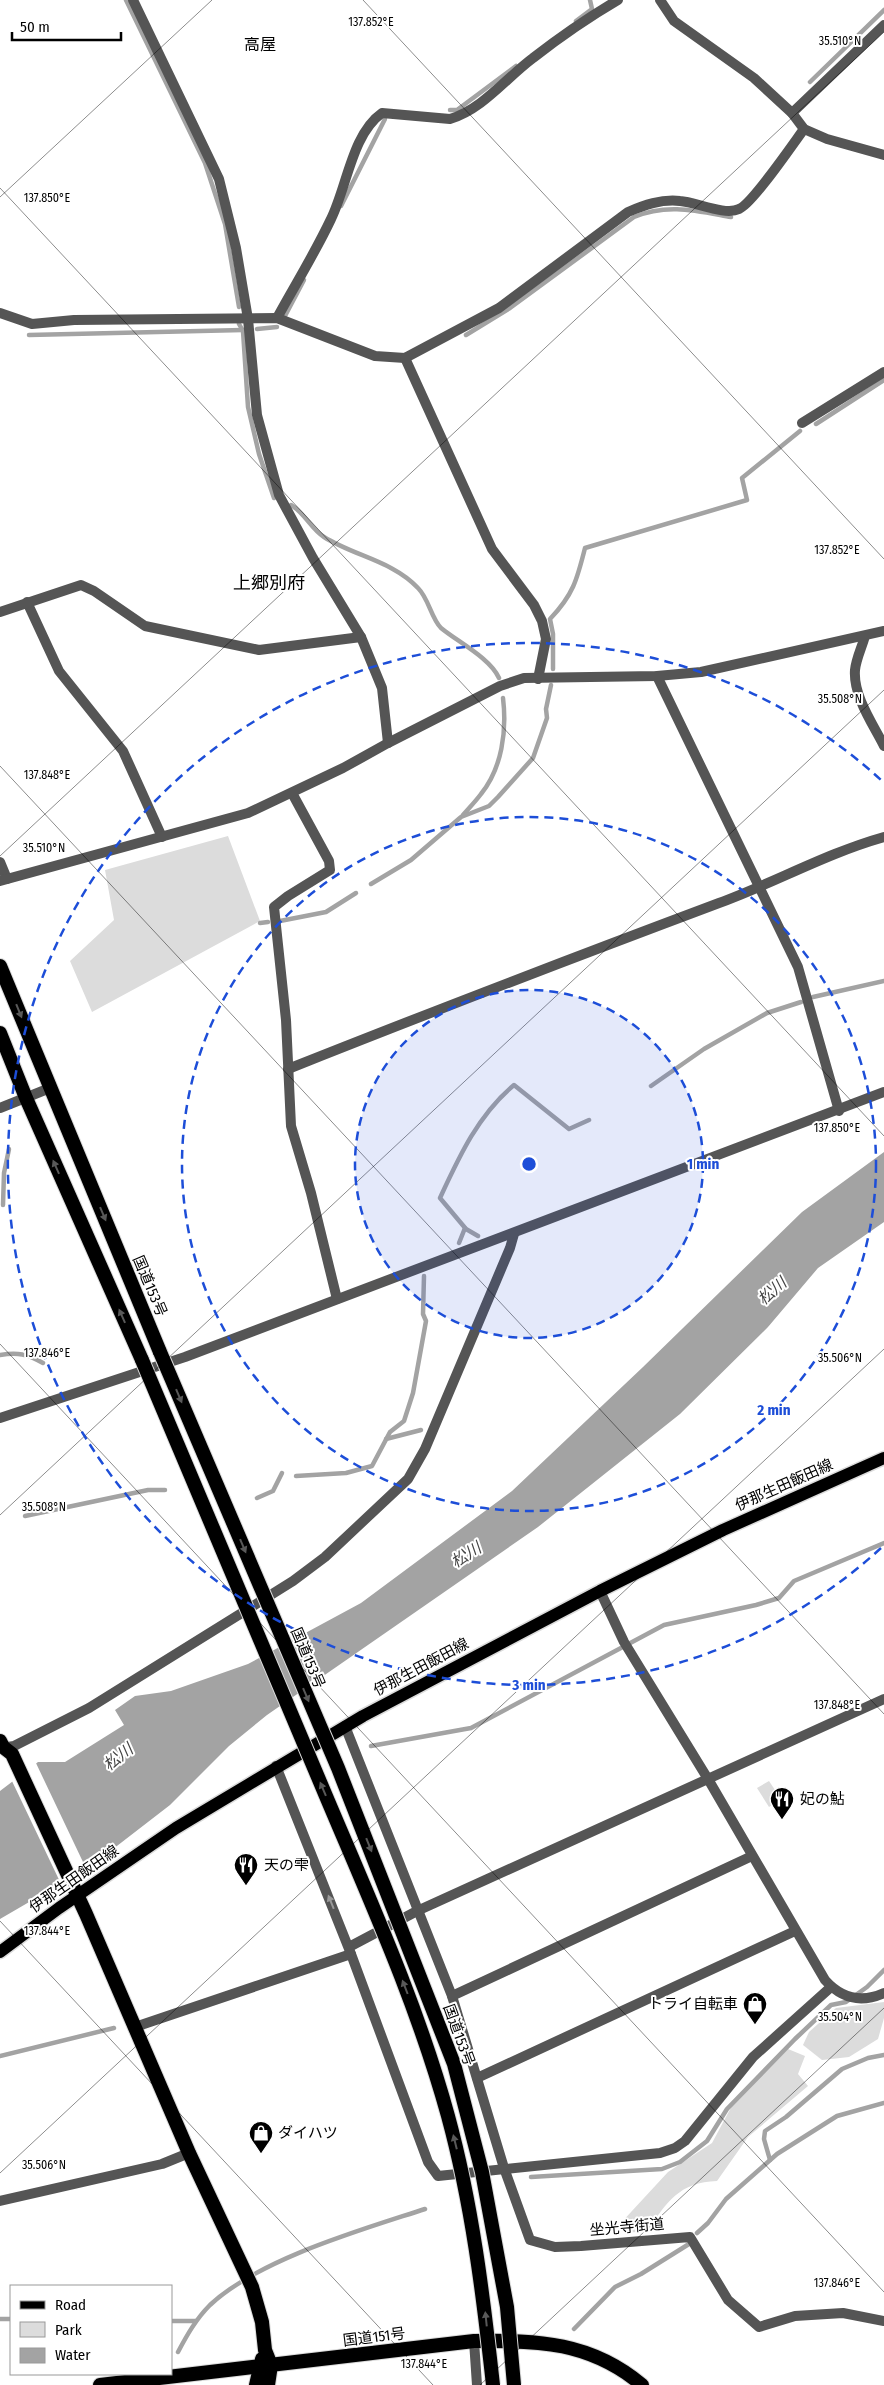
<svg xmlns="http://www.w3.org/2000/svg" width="884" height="2385" font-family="'Fira Sans Condensed','Noto Sans JP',sans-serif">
<rect width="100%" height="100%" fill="#fff"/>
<g fill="#dcdcdc">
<polygon points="228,836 260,921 92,1012 70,961 114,920 105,870"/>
<polygon points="769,1781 781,1799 769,1807 757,1788"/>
<polygon points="884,2002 884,2018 878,2039 849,2057 822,2060 803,2045 809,2032 836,2008"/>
<path d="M788 2049 805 2056 798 2074 808 2086 748 2137 717 2181C680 2182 666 2202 648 2231L625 2233 619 2225 668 2172 712 2143 734 2102Z"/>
</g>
<polygon fill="#a3a3a3" points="884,1152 884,1222 818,1268 768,1327 680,1414 538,1527 267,1715 229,1746 170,1805 91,1866 0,1919 0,1791 38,1762 65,1762 124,1725 115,1710 135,1696 171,1691 248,1664 361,1603 512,1491 643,1367 802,1212"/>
<polygon fill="#fff" points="35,1761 83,1862 90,1864 92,1868 62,1886 11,1779"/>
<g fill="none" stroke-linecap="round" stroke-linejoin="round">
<g stroke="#a3a3a3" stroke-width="4.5">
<polyline points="126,0 205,163 225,224 239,307"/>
<polyline points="576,21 592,9 590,0"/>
<polyline points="810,82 884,10"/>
<polyline points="450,110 457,110 516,66"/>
<polyline points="341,206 385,119"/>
<polyline points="285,316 304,280"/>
<polyline points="239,324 243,331 248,407 259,454 274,498"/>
<polyline points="257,329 277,327"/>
<polyline points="29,335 243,330"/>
<path d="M466 335 510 308 634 217C667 203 697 211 731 217"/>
<polyline points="816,424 884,380"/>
<path d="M291 505C305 513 311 529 324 537 354 556 393 561 418 588 429 599 431 618 441 628 458 642 490 658 499 678"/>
<path d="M553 669V634L550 619C573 595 577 580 585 548L747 500 742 478 800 431"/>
<path d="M463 815C469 808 475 802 481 794 502 768 507 731 503 698"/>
<polyline points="371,884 411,860 461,817 489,806 498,797 533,758 547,718 546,709 551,685"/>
<polyline points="280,921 326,912 356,893"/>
<polyline points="260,923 268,922"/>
<polyline points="813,997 884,981"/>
<polyline points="651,1086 704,1049 767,1013 801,1002"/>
<polyline points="3,1205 4,1173 9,1149"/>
<path d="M478 1236 466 1229 440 1198C459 1157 478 1115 514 1085L569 1129 589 1120"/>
<polyline points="459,1243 465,1228"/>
<path d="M0 1355C18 1352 27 1354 43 1363"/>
<polyline points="386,1439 421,1430"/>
<polyline points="296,1476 346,1473 372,1466 390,1432 404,1421 413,1393 426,1321 423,1314 424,1276"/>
<polyline points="257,1498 273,1491 282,1473"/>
<polyline points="25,1516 148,1490 165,1490"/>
<polyline points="371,1746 471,1728 664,1625 756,1605 779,1598 794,1581 884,1543"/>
<polyline points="0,2056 114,2028"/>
<polyline points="770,2160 764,2139 765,2131 786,2117 842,2069 868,2058 884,2055"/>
<polyline points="531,2177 662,2169 680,2162 707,2141 727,2109 795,2039 831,2005 846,2002 867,1987 884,1970"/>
<polyline points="697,2233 708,2223 726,2199 777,2154 837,2116 884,2103"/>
<polyline points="0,2319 11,2319"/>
<polyline points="171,2321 196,2321"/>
<polyline points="574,2329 615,2287 641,2274 689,2244"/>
<path d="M178 2352C187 2335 196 2319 210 2305 259 2259 361 2230 425 2209"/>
</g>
<g stroke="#dbdbdb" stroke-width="15">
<polyline id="primary" points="0,1952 59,1908 176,1828 363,1716 600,1591 723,1530 884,1458"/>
</g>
<g stroke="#dbdbdb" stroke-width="16">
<g id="trunk">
<polyline points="0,966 160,1352"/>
<polyline points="0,1033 26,1098 142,1360"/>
<polyline points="0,1741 3,1747 12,1754 86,1914 189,2153 252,2287 262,2322 265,2350 271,2365 268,2385"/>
<path d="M100 2385 474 2341C538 2340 591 2342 642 2385"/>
<polyline points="256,2385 262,2359"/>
</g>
</g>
<g stroke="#555" stroke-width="10">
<polyline points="133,0 219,179 236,248 248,319 257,415 279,495 313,558 361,637 382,688 388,743"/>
<polyline points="660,0 674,21 754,78 792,113 804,129 827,139 884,155"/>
<polyline points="792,113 884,25"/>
<path d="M0 313 32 324 74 320 277 318 375 356 405 358 499 308 628 212C644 205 661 199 680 201 696 202 725 216 739 209 752 204 793 144 804 129"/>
<path d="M277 318C295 285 315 253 331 219 347 187 352 134 382 113L450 119C483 109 506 78 533 58 560 37 589 17 618 0"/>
<polyline points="405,358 492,549 534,605 542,621 546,639 538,679"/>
<polyline points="802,423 884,372"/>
<polyline points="27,602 59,671 123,751 162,837"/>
<polyline points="0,612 81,585 94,591 145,626 259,650 361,637"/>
<path d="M865 636C862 647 856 659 855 670 853 696 873 724 884 746"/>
<polyline points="657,676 798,967 839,1111"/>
<polyline points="292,793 329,861 330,870 288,896 274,907 286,1020 291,1126 311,1193 337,1299"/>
<polyline points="0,862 7,879"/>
<polyline points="0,881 248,813 343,768 388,743 500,686 524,678 657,676 701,672 884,631"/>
<path d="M288 1069C431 1012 575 957 719 903 774 883 827 853 884 837"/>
<path d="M600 1591 624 1642 708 1779 825 1980C842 1999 862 2003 884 1993"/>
<polyline points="345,1726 452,1996 504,2168 530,2240 555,2247 581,2246 690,2237 728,2300 759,2327 795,2316 843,2313 884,2321"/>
<polyline points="1,1748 14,1746 89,1708 293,1581 325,1557 408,1479 425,1449 510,1248 514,1234"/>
<polyline points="276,1766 351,1954 428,2162 438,2176 660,2153 675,2148 685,2141 753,2057 831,1987"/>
<polyline points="349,1947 417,1911"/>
<polyline points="452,1996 752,1856"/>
<polyline points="135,2027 351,1954"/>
<polyline points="477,2078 795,1931"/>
<polyline points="0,2201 162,2164 189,2153"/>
<polyline points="474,2341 477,2385"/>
</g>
<g stroke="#555" stroke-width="10">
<polyline points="0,1108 50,1088"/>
<polyline points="0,1418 185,1357 884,1092"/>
<polyline points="417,1911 884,1699"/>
</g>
<use href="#primary" stroke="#000" stroke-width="12"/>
<use href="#trunk" stroke="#000" stroke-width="14"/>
<g stroke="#dbdbdb" stroke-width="16" stroke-linecap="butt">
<g id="trunk-bridge">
<polyline points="160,1352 338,1768 454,2064 482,2172 507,2307 514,2385"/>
<path d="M142 1360C202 1503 263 1646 323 1789 368 1896 417 2003 448 2116 472 2204 483 2294 493 2385"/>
</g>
</g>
<use href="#trunk-bridge" stroke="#000" stroke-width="14"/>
</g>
<defs><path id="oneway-solid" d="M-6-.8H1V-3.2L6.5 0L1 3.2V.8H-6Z" transform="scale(1.25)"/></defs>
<g fill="#595959">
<use href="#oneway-solid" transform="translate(19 1011) rotate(68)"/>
<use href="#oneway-solid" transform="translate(56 1167) rotate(-114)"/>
<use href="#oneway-solid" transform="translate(103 1214) rotate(67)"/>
<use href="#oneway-solid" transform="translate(122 1316) rotate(-114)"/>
<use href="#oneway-solid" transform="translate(179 1396) rotate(67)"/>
<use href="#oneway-solid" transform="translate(243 1546) rotate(67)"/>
<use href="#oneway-solid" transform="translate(306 1695) rotate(67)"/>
<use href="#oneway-solid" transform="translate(323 1789) rotate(-113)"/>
<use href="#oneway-solid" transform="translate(369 1845) rotate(68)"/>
<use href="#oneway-solid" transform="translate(405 1987) rotate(-111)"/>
<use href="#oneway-solid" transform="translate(455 2142) rotate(-104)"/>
<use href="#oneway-solid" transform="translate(486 2319) rotate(-96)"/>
</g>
<use fill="#999" href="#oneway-solid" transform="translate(331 1902) rotate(-112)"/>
<path fill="none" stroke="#000" stroke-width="1" stroke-opacity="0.45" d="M363 0 884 559M0 188 884 1136M0 197 212 0M0 766 884 1714M0 856 884 32M0 1344 884 2292M0 1515 884 690M0 1921 433 2385M0 2173 884 1349M480 2385 884 2008"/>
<circle cx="529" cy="1164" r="174" fill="#1d4ed8" fill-opacity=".12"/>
<g fill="none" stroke="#1d4ed8" stroke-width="2.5" stroke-dasharray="9 6">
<circle cx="529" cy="1164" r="174"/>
<circle cx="529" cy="1164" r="347"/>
<path d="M881 1548A521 521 0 1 1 881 780"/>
</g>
<defs>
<g id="restaurant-pin" transform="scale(1.25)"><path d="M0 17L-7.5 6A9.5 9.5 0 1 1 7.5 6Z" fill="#000" stroke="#fff"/><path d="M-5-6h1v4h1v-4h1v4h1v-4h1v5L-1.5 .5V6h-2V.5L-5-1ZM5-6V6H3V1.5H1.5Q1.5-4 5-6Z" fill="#fff"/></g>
<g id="shop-pin" transform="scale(1.25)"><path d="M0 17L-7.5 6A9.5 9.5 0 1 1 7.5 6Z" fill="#000" stroke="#fff"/><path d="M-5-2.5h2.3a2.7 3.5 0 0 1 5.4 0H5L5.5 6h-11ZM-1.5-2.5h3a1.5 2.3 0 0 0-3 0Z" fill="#fff"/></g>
</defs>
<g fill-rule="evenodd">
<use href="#restaurant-pin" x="782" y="1799"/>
<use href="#restaurant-pin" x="246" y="1865"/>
<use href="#shop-pin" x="755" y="2004"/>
<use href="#shop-pin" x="261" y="2133"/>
</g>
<g text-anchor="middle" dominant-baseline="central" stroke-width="4" stroke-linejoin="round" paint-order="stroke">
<g font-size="15" fill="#000" stroke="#fff">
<text transform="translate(150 1286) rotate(67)">国道153号</text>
<text transform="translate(784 1485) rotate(-24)">伊那生田飯田線</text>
<text transform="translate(308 1658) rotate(67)">国道153号</text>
<text transform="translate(421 1667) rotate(-28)">伊那生田飯田線</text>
<text transform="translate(74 1879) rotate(-35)">伊那生田飯田線</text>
<text transform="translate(459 2035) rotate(70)">国道153号</text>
<text transform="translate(627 2227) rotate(-5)">坐光寺街道</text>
<text transform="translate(374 2337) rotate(-7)">国道151号</text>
</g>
<g font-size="15" fill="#000" stroke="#fff" text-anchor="start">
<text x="800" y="1799">妃の鮎</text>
<text x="264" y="1865">天の雫</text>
<text x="738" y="2004" text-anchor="end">トライ自転車</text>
<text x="278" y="2133">ダイハツ</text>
</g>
<g font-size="16" fill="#000" stroke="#fff">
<text x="260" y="44">高屋</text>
</g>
<g font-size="16" font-style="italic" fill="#444" stroke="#fff">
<text transform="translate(772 1291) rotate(-41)">松川</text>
<text transform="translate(466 1555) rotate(-33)">松川</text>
<text transform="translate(118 1757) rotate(-38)">松川</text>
</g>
<g font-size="18" fill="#000" stroke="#fff">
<text x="269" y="583">上郷別府</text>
</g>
</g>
<g font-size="12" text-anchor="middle" fill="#000" stroke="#fff" stroke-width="4" stroke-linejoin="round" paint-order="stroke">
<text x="371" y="26">137.852°E</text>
<text x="840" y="45">35.510°N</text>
<text x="47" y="202">137.850°E</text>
<text x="837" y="554">137.852°E</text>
<text x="840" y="703">35.508°N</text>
<text x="47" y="779">137.848°E</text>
<text x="44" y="852">35.510°N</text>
<text x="837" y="1132">137.850°E</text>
<text x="47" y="1357">137.846°E</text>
<text x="840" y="1362">35.506°N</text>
<text x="44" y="1511">35.508°N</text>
<text x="837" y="1709">137.848°E</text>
<text x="47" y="1935">137.844°E</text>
<text x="840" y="2021">35.504°N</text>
<text x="44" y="2169">35.506°N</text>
<text x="837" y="2287">137.846°E</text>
<text x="424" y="2368">137.844°E</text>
</g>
<circle cx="529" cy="1164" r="8" fill="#1d4ed8" stroke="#fff" stroke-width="2.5"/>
<g font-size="15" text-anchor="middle" font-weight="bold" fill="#1d4ed8" stroke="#fff" stroke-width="4" stroke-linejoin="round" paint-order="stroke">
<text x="703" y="1169">1 min</text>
<text x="774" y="1415">2 min</text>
<text x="529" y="1690">3 min</text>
</g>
<rect x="10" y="2285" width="162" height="90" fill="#ffffff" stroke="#999999"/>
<rect x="20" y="2301" width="25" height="8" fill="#000000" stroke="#999999"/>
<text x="55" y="2310" font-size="15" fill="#000000">Road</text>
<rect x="20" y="2322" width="25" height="15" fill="#dcdcdc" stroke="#999999"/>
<text x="55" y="2335" font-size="15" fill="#000000">Park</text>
<rect x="20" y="2348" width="25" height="15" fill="#a3a3a3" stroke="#999999"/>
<text x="55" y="2360" font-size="15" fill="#000000">Water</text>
<path d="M12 32v8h109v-8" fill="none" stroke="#000000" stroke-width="2.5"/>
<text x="20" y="32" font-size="15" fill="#000000" stroke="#ffffff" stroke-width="4" paint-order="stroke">50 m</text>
</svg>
